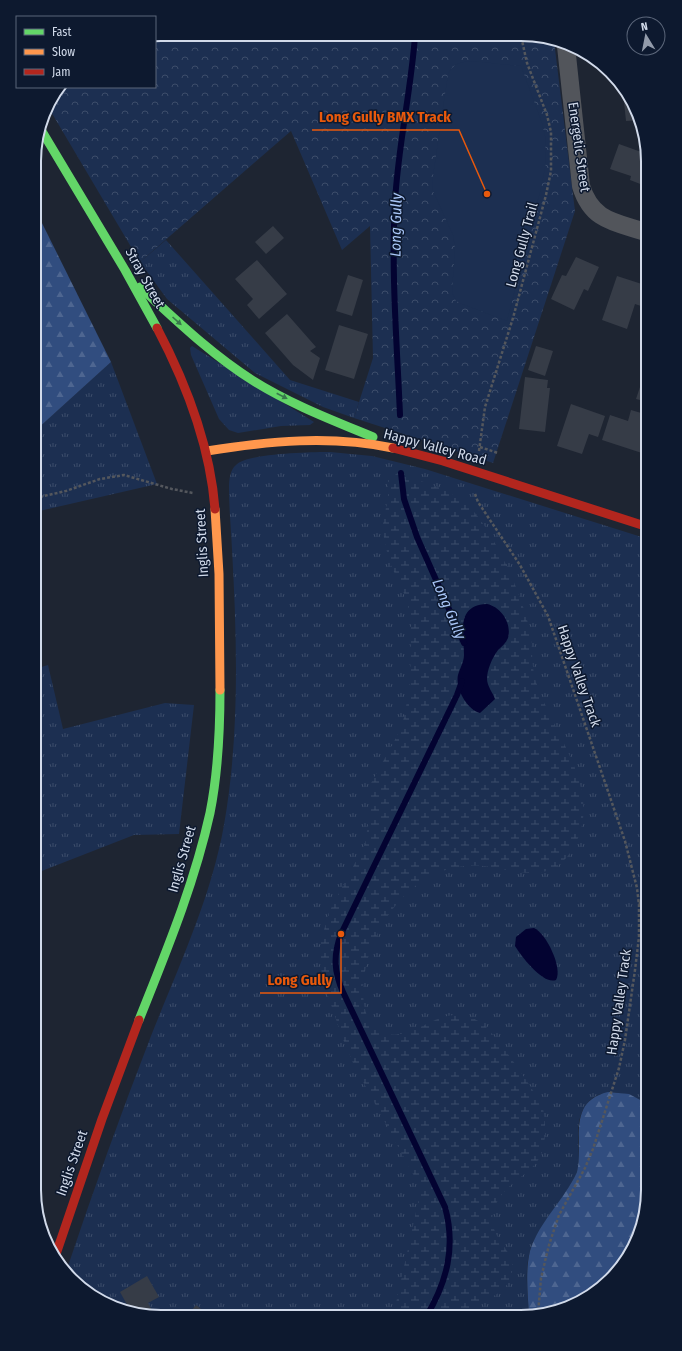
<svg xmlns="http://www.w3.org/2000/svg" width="682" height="1351" font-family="'Fira Sans Condensed',sans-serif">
<defs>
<pattern id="grass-tufts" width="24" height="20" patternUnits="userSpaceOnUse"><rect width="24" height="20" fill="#1c2f51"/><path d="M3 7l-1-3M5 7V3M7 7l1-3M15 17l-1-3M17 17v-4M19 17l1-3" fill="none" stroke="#3c4d6a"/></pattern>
<pattern id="forest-firs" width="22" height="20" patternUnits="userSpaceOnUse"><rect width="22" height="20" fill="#314d7f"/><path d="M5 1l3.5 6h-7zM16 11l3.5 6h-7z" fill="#4e6691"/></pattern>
<pattern id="wetland-marsh" width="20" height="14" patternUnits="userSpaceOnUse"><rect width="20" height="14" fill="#1c2f51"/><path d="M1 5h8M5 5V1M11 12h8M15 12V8" fill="none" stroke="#3c4d6a"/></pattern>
<pattern id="park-crowns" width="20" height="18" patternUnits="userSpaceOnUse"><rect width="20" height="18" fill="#1c2f51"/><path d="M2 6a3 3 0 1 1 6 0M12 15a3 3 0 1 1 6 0" fill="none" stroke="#3c4d6a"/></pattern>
</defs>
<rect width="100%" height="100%" fill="#1e2532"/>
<g fill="url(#grass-tufts)">
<polygon points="166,240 290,380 359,402 354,418 323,407 255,373 167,299 140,262"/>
<polygon points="192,346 314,422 310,425 281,426 238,433 229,430 219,419 191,355 190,348"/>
<polygon points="111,362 157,484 35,512 35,431"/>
<path d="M330 452 372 456 425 469 648 539V1104C621 1088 587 1084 579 1122 576 1139 581 1156 577 1172 564 1200 540 1222 530 1251 524 1272 528 1295 529 1316H144L112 1307 77 1286 67 1269C93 1191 121 1113 151 1036 178 968 211 898 224 825 240 734 237 640 232 549 231 529 229 508 229 488 229 480 230 470 236 465 248 453 312 452 330 452Z"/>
<polygon points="48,665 63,729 165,703 194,705 179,834 134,835 34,874 35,669"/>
</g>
<g fill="url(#forest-firs)">
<polygon points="35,209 111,362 35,431"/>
<path d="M608 1092 629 1094 648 1104C648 1135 651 1167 648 1198 643 1248 610 1293 562 1310 552 1314 540 1314 529 1316 528 1295 525 1272 530 1251 539 1222 564 1200 577 1172 584 1142 566 1102 608 1092Z"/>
</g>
<path fill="url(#wetland-marsh)" d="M398 473C402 474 406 477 409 479 415 481 422 481 427 483 446 489 462 498 475 513 498 541 523 597 530 632 533 649 531 666 536 682 553 735 609 796 570 853 547 886 515 869 483 866 429 861 389 901 371 949 363 970 355 1017 380 1031 409 1047 437 1005 469 1017 475 1019 481 1022 485 1026 496 1036 539 1095 543 1109 546 1121 546 1140 542 1152 534 1176 503 1181 494 1209 485 1238 516 1247 512 1272 507 1299 481 1295 471 1317H393L421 1189 353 1063 342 1037 323 981 320 960 321 941 329 912 365 844 369 818 370 785 396 738 403 721 410 687 411 619 406 598 389 561 384 538 383 524 388 497V479Z"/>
<polygon fill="url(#park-crowns)" points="161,34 546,36 554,41 575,211 493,463 354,418 373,358 370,226 342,250 291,131 140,262 47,105 61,87 155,87 155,35"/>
<path fill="#1c2f51" d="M472 61 521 66 542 123 545 136 546 163 541 188 507 321 462 304 456 301 452 292 455 248 453 235 433 191 432 183 448 74C454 63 460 62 472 61Z"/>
<g fill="#030331">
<path d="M487 604C501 607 512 623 508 638 506 643 502 646 498 650 492 658 487 670 487 679 487 686 493 693 495 699L480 713C467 710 455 688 458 675 460 668 464 662 464 655 464 635 455 605 487 604Z"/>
<path d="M534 928C546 933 563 968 556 980 543 985 522 957 515 946L516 937 526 929Z"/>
</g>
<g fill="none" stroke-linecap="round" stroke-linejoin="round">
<g stroke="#030331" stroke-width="6">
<path d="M400 415C397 344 391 272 395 202 398 146 411 91 415 36"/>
<polyline points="401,473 404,499 417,537 464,643"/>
<path d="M426 1317C447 1282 456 1247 445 1207L343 992C334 972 333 955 341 934L457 695 462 681"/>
</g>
</g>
<g fill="#363c47">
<polygon points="623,92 641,120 626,121"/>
<polygon points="619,144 644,153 643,157 648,159 648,187 630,180 631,176 610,169"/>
<polygon points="273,226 284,238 266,254 255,242"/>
<polygon points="576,257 599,267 588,291 584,289 574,310 551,299 562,275 566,276"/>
<polygon points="257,260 287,294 259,319 247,305 253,299 235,279"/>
<polygon points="348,275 363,280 352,316 336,311"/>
<polygon points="617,276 648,286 641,306 635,304 627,329 602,320"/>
<polygon points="287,314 316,347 310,351 320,358 313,380 293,365 265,333"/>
<polygon points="339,325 368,334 354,379 325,370"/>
<polygon points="536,346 553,351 545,376 528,370"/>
<polygon points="644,375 648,377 648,402 636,399"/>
<polygon points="525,377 548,380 547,388 550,388 545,432 519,429"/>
<polygon points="571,404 605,416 598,437 589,434 582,454 557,446"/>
<polygon points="631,410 648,415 648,455 602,440 610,415 628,421"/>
<polygon points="147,1276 159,1297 148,1303 155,1316 144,1316 127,1311 130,1310 120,1292"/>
<polygon points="196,1305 210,1316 187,1316"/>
</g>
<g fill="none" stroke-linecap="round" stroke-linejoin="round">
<g stroke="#54575d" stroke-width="2.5" stroke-dasharray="3 2" stroke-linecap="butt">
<polyline points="55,95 56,97"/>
<polyline points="480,447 498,453"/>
<polyline points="479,451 485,407 513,318 546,195 551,171 551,132 547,115 527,63 521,36"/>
<polyline points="475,494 478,502 520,565 548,616 625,841 637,888 639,905 639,937 635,970 625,1040 619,1068 593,1149 585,1168 559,1215 549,1245 541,1278 538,1314"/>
<polyline points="35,498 66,491 100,479 124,475 172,489 193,493"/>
<polyline points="639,904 648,896"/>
</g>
<path stroke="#52555b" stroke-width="18" d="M566 46 581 186C592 222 616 222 648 233"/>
<g stroke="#63d668" stroke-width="9">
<polyline points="40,128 125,270 157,328"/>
<path d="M140 287C176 320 211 354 252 380 290 404 332 420 373 437"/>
<path d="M139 1020C166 952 194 885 210 813 218 773 220 731 220 690"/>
</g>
<g stroke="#ff974d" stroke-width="9">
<path d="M207 451C269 441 330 435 393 448"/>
<polyline points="215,509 219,574 220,690"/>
</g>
<g stroke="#b3261e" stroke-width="9">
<path d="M157 328C187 385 210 445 215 509"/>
<polyline points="393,448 443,461 648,527"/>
<polyline points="56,1254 102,1119 139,1020"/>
</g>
</g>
<defs><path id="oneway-solid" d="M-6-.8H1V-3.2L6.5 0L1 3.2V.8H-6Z"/></defs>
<g fill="#38784c">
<use href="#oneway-solid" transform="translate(177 321) rotate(42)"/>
<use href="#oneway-solid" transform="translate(282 396) rotate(27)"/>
</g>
<g text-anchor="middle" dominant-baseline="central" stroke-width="3" stroke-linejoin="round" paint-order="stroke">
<g font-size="14" fill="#d1daea" stroke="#0d192f">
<text transform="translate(579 147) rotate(82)">Energetic Street</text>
<text transform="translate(522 245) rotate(-75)">Long Gully Trail</text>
<text transform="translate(145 278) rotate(61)">Stray Street</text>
<text transform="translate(435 447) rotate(15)">Happy Valley Road</text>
<text transform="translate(202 543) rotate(-93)">Inglis Street</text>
<text transform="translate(579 676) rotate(71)">Happy Valley Track</text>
<text transform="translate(182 859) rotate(-74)">Inglis Street</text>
<text transform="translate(619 1002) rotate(-82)">Happy Valley Track</text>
<text transform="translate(72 1163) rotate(-71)">Inglis Street</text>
</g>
<g font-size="15" font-style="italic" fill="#aac7f9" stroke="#0d192f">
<text transform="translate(396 225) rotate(-89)">Long Gully</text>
<text transform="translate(449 609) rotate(67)">Long Gully</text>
</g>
</g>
<path d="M0 0H682V1351H0ZM161 41H521A120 120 0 0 1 641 161V1190A120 120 0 0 1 521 1310H161A120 120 0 0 1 41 1190V161A120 120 0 0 1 161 41Z" fill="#0d192f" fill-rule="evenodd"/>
<path fill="none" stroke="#d1daea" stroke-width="2" d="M161 41H521A120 120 0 0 1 641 161V1190A120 120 0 0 1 521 1310H161A120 120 0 0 1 41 1190V161A120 120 0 0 1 161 41Z"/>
<path fill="none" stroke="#e8590c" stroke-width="1.5" d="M487 194L459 130H312M341 934L341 993H260"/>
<g fill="#e8590c" stroke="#0d192f" stroke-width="1.5">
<circle cx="487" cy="194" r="4"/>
<circle cx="341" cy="934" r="4"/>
</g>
<g font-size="15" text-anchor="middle" font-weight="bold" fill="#e8590c" stroke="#0d192f" stroke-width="3" stroke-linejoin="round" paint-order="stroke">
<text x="385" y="122">Long Gully BMX Track</text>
<text x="300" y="985">Long Gully</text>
</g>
<rect x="16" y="16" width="140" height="72" fill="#0d192f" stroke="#5b667a"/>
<rect x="24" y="29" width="20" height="6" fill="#63d668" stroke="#5b667a"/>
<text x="52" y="36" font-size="12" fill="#d1daea">Fast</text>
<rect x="24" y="49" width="20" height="6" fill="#ff974d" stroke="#5b667a"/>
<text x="52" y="56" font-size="12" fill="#d1daea">Slow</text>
<rect x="24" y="69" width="20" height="6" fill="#b3261e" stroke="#5b667a"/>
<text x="52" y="76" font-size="12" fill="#d1daea">Jam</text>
<g transform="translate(646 36) rotate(350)"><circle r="19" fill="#0d192f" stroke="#5b667a"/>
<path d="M0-3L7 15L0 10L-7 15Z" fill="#929baa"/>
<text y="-6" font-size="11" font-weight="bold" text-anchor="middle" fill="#d1daea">N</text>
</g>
</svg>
